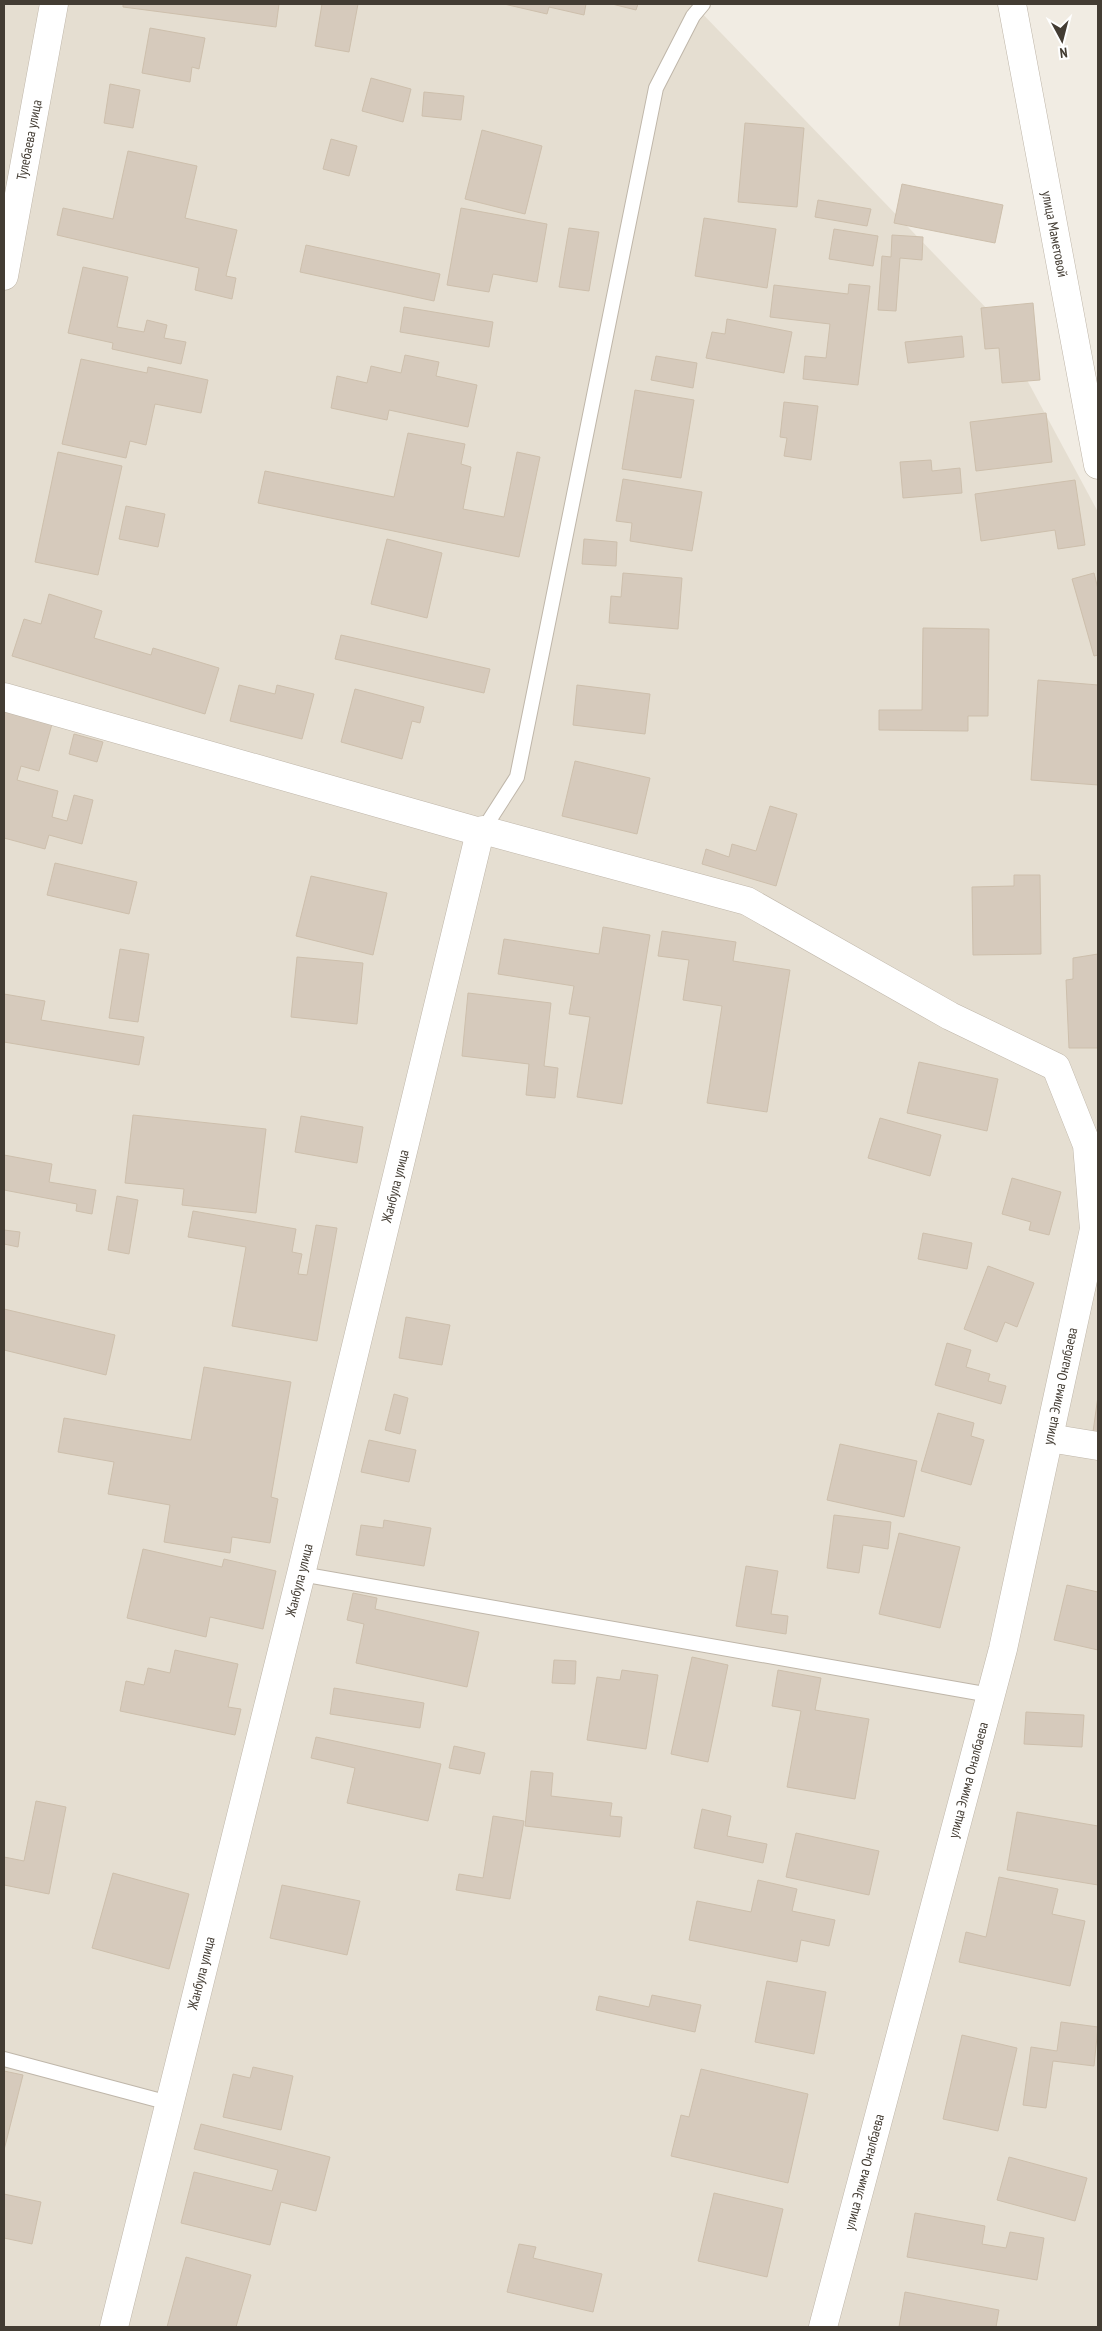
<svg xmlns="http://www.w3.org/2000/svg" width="1102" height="2331" viewBox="0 0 1102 2331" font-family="'PT Sans Narrow',sans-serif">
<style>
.residential{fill:#e5ded1}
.building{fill:#d6cabc;stroke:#cdbfac}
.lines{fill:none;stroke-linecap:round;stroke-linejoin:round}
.service-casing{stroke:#bfb6a9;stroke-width:16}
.minor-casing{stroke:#bfb6a9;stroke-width:29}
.service{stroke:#fff;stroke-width:14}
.minor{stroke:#fff;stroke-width:28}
.labels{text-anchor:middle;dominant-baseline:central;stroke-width:4;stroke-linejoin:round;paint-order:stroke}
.street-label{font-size:14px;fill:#433c33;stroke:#fff}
</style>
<rect width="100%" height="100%" fill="#f1ece3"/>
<polygon class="residential" points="4,4 693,4 991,313 1098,512 1098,2327 4,2327"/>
<g class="building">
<polygon points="123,4 279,4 276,27 123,7"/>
<polygon points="322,4 358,4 349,52 315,46"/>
<polygon points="504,4 586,4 584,15 549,7 547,14"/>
<polygon points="612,4 638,4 636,10"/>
<polygon points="150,28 205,38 199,69 192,67 190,82 142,73"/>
<polygon points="371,78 411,89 403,122 362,111"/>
<polygon points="110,84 140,90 133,128 104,123"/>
<polygon points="424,92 464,96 461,120 422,116"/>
<polygon points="745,123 804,128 797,207 738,202"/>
<polygon points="482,130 542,146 525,214 465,199"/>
<polygon points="331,139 357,146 349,176 323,169"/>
<polygon points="128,151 197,166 185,218 237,230 226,276 236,278 232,299 195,290 199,268 57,235 63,208 113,219"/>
<polygon points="902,184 1003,205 995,243 894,223"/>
<polygon points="818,200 871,209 867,226 815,217"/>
<polygon points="461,208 547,224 537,282 493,274 489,292 447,285"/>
<polygon points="704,218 776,229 767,288 695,276"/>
<polygon points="569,228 599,232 589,291 559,287"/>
<polygon points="834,229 878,236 873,266 829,259"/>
<polygon points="892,235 923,237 922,260 900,258 896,311 878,310 882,256 891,257"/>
<polygon points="306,245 440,274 434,301 300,272"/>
<polygon points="83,267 128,277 117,327 144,332 147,320 167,325 164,338 186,342 181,364 112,349 113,343 68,333"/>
<polygon points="849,284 870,286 858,385 803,379 805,356 826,358 830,324 770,317 774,285 848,294"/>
<polygon points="1033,303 1040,380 1002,383 999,348 985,349 981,308"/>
<polygon points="404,307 493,322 489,347 400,332"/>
<polygon points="727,319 792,332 784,373 706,358 712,332 725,334"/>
<polygon points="962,336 964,357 908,363 905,342"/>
<polygon points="405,355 439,362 436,376 477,385 468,427 389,410 387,420 331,408 337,376 367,383 371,366 401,373"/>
<polygon points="656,356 697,363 693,388 651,380"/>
<polygon points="81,359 147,373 148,367 208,380 201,413 155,404 146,445 130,441 126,458 62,444"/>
<polygon points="635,390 694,400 681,478 622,469"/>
<polygon points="784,402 818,406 811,460 784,456 787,438 780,437"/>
<polygon points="1046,413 1052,462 976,471 970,422"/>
<polygon points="408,433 465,444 461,464 471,467 463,509 504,517 517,452 540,457 519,557 258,503 265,471 394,497"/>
<polygon points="58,452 122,466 98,575 35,562"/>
<polygon points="931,460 932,471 960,468 962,493 903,498 900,462"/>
<polygon points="623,479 702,492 692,551 630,541 632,523 616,521"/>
<polygon points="1075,480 1085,545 1058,549 1055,530 981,541 975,494"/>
<polygon points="126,506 165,514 158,547 119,539"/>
<polygon points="387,539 442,553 427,618 371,604"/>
<polygon points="584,539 617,542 616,566 582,564"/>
<polygon points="623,573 682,578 678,629 609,623 611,596 621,597"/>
<polygon points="1094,573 1098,589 1098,655 1094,656 1072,579"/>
<polygon points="49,594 102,611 94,638 151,655 153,648 219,668 205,714 12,656 24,619 41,624"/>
<polygon points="923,628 989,629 988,716 968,716 968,731 879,730 879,710 922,710"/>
<polygon points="341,635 490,669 484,693 335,659"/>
<polygon points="1038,680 1098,685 1098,785 1031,780"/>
<polygon points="239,685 275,694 277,685 314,694 302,739 230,721"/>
<polygon points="577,685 650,694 645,734 573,725"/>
<polygon points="355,689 424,707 420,723 412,721 402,759 341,742"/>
<polygon points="4,710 52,724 39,771 21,766 17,780 58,791 52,817 67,821 74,795 93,800 82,844 49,835 45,849 4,838"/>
<polygon points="74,734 103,742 97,762 69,754"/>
<polygon points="575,761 650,778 637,834 562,816"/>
<polygon points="770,806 797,814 776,886 702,864 706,849 729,857 732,844 756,851"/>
<polygon points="55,863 137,882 129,914 47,895"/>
<polygon points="1014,875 1040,875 1041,954 973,955 972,887 1014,886"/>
<polygon points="311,876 387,893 373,955 296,936"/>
<polygon points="603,927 650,935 622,1104 577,1097 590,1017 569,1014 574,986 498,974 504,939 599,954"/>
<polygon points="662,931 736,942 733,961 790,970 767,1112 707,1103 722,1006 683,1000 689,960 658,956"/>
<polygon points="120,949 149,954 138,1022 109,1018"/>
<polygon points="1098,954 1098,1048 1069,1048 1066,980 1073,979 1073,958"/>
<polygon points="297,957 363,963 357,1024 291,1017"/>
<polygon points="468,993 551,1003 544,1066 558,1068 555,1098 526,1095 529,1064 462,1056"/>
<polygon points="4,994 45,1001 41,1020 144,1037 139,1065 4,1042"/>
<polygon points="919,1062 998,1079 987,1131 907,1113"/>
<polygon points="133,1115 266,1129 256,1213 182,1205 184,1189 125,1183"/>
<polygon points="301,1116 363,1127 357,1163 295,1152"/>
<polygon points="880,1118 941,1135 930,1176 868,1158"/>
<polygon points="4,1155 52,1164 49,1182 96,1190 92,1214 76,1211 77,1204 4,1190"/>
<polygon points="1012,1178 1061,1192 1049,1235 1029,1230 1031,1222 1002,1214"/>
<polygon points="117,1196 138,1200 129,1254 108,1250"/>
<polygon points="193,1211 296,1229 292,1252 302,1254 298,1274 307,1275 316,1225 337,1228 317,1341 232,1326 246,1247 188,1237"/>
<polygon points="4,1230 20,1232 18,1247 4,1244"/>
<polygon points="923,1233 972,1243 967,1269 918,1259"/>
<polygon points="988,1266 1034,1283 1017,1327 1005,1322 997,1342 964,1329"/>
<polygon points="4,1309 115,1335 106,1375 4,1350"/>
<polygon points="406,1317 450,1325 442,1365 399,1358"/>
<polygon points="947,1343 971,1350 966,1367 990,1374 988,1381 1006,1386 1001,1404 935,1385"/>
<polygon points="204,1367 291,1382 271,1497 278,1499 270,1543 232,1537 230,1553 164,1542 170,1505 108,1494 114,1462 58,1452 64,1418 191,1440"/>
<polygon points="394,1394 408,1398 400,1434 385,1430"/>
<polygon points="1098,1396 1098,1433 1093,1432"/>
<polygon points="938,1413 974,1423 971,1436 984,1440 971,1485 921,1471"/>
<polygon points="369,1440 416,1450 409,1482 361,1472"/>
<polygon points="840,1444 917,1461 904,1517 827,1500"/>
<polygon points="834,1515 891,1522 888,1549 863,1545 859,1573 827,1568"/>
<polygon points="384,1520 431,1528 424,1566 356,1555 361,1525 383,1528"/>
<polygon points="899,1533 960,1547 940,1628 879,1614"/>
<polygon points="143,1549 222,1567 224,1559 276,1571 263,1629 210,1617 206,1637 127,1618"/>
<polygon points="746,1566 778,1571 771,1614 788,1616 786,1634 736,1626"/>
<polygon points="1067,1585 1098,1592 1098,1650 1054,1640"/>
<polygon points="353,1593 377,1598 375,1609 479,1632 467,1687 356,1663 364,1624 347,1620"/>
<polygon points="175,1650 238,1664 228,1707 241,1709 235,1735 120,1711 126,1681 144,1685 148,1668 170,1673"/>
<polygon points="692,1657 728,1665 708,1762 671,1754"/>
<polygon points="554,1660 576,1661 575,1684 552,1683"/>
<polygon points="622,1670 658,1675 646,1749 587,1740 597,1677 620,1680"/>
<polygon points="778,1670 821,1678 815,1710 869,1719 855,1799 787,1787 801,1711 772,1706"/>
<polygon points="334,1688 424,1703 420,1728 330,1714"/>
<polygon points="1026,1712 1084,1715 1082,1747 1024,1744"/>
<polygon points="316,1737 441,1764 428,1821 347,1803 355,1768 311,1758"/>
<polygon points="454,1746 485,1753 480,1774 449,1768"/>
<polygon points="531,1771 553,1773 551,1796 612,1803 610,1816 622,1817 620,1837 525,1826"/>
<polygon points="36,1801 66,1807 49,1894 4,1885 4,1857 24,1861"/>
<polygon points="702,1809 731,1816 727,1836 767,1844 763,1863 694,1848"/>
<polygon points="1017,1812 1098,1826 1098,1885 1007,1870"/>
<polygon points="493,1816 524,1821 510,1899 456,1890 459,1874 483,1878"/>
<polygon points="796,1833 879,1851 869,1895 786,1877"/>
<polygon points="113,1873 189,1894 169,1969 92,1948"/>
<polygon points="999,1877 1058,1889 1052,1914 1085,1921 1070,1986 959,1962 966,1932 986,1937"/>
<polygon points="758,1880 797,1889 792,1911 835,1920 829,1946 801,1940 797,1962 689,1940 697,1901 751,1912"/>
<polygon points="282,1885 360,1901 347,1955 270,1938"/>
<polygon points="767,1981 826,1992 814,2054 755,2042"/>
<polygon points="652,1995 701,2005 695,2032 596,2010 599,1996 649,2007"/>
<polygon points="1061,2022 1098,2027 1094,2066 1053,2061 1046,2108 1023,2105 1031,2047 1057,2051"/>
<polygon points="962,2035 1017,2048 998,2131 943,2119"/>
<polygon points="253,2067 293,2076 281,2130 223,2117 233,2074 250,2078"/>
<polygon points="701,2069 808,2094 788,2183 671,2156 681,2115 689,2117"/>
<polygon points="4,2071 23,2075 4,2150"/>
<polygon points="201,2124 330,2157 316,2211 281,2202 270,2245 181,2223 194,2172 272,2191 278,2170 194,2149"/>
<polygon points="1009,2157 1087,2178 1075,2221 997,2200"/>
<polygon points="714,2193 783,2209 767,2277 698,2261"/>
<polygon points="4,2194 41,2202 32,2244 4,2238"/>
<polygon points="915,2213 985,2226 982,2244 1006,2248 1010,2232 1044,2238 1037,2280 907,2257"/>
<polygon points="519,2244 536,2247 533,2258 602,2274 593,2312 507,2292"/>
<polygon points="186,2257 251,2275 236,2327 167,2327"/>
<polygon points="905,2292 999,2310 996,2327 899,2327"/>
</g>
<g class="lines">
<g class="service-casing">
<g id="service">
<polyline points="483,830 517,777 656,88 693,16 703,4"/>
<polyline points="301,1574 990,1695"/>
<polyline points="4,2059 169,2103"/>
</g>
</g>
<g class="minor-casing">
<g id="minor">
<polyline points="1012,4 1098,465"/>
<polyline points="4,276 54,4"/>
<polyline points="4,697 480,832 483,830 747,901 950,1016 1056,1067 1087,1145 1094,1229 1003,1649 823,2327"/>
<polyline points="1049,1438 1098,1446"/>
<polyline points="114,2327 301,1574 480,832"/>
</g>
</g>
<use href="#service" class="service"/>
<use href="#minor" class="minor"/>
</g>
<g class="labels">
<g class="street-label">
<text transform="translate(29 140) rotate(-79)">Тулебаева улица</text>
<text transform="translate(1055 234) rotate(79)">улица Маметовой</text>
<text transform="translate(395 1186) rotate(-76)">Жанбула улица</text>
<text transform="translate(1060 1386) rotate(-78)">улица Элима Оналбаева</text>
<text transform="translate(299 1580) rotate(-76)">Жанбула улица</text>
<text transform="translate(968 1780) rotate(-75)">улица Элима Оналбаева</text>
<text transform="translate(201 1973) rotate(-76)">Жанбула улица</text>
<text transform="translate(864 2172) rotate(-75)">улица Элима Оналбаева</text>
</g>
</g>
<rect width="1102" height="2331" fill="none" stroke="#433c33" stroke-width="10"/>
<g transform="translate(1062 40) rotate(173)" stroke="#ffffff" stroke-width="4" paint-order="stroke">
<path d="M0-4L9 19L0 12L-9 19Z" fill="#433c33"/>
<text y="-8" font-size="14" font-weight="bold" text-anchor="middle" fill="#433c33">N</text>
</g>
</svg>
